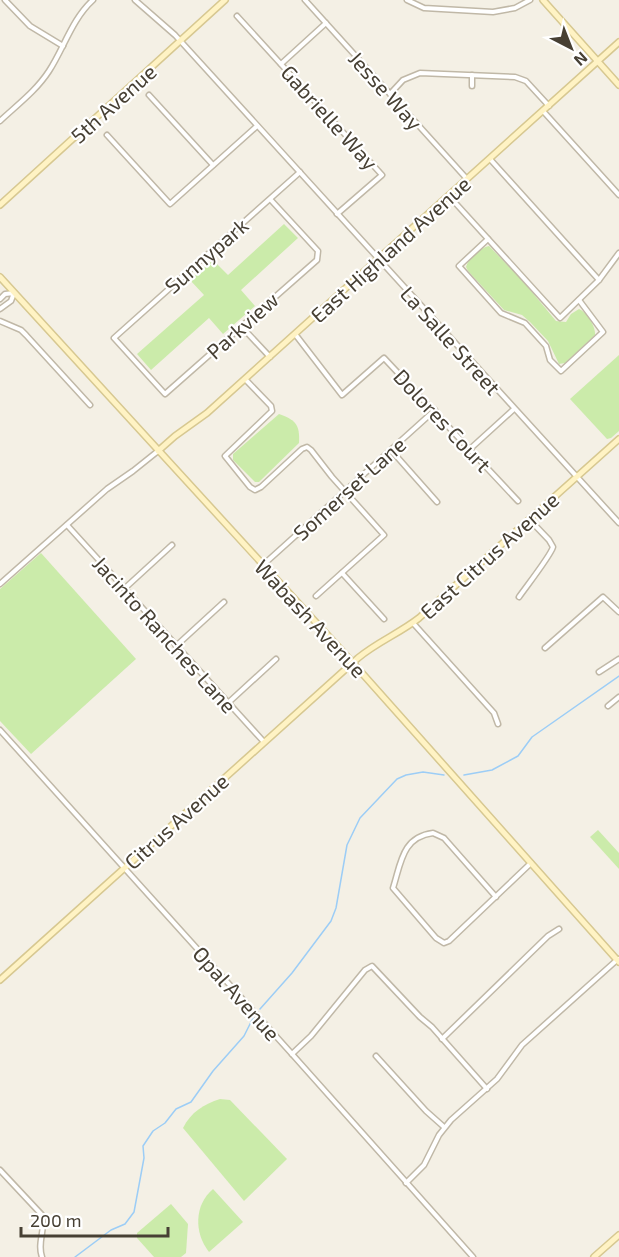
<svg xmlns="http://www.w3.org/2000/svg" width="619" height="1257" viewBox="0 0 619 1257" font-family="'Exo 2',sans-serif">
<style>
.green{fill:#cbebaa}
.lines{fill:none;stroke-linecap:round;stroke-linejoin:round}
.stream{stroke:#9ccdf6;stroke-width:1.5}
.street-casing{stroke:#c0b8a7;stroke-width:7}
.secondary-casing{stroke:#d7c891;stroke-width:8}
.street{stroke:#fff;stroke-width:4}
.secondary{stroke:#fff3c4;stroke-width:5}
.labels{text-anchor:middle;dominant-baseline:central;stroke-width:4.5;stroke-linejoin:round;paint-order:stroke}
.street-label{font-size:21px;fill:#474034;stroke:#fff}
</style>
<rect width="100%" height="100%" fill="#f4f0e5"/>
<g class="green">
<polygon points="284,224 298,238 241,290 255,306 223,334 209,318 151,370 137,354 204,295 190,280 213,260 228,275"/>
<path d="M489,246L522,280L556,321L566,322L571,314L579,309C587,312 596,327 595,335L565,363L559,364L548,341L530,322L522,315L504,310L468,271L466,267C468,259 480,248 489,246Z"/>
<polygon points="619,355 619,431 611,438 607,439 570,399"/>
<path d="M279,414C296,420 300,425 299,443L259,482H255L233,460V454Z"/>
<polygon points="41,553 136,659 31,754 0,721 0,589"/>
<polygon points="598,830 619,853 619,869 590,837"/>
<path d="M220,1099L230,1100L287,1159L244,1201L183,1128C191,1112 204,1104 220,1099Z"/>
<path d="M213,1189L243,1222L209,1252C194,1233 194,1205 213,1189Z"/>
<polygon points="171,1204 188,1224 186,1253 181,1257 154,1257 137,1238 137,1233"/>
</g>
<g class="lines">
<g class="stream">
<polyline points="464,775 492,770 518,756 532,737 619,676"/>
<polyline points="260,1009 292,973 331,921 336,908 347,845 360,818 397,779 406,775 423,772 444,775"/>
<polyline points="75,1257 111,1230 125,1224 134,1212 144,1158 143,1146 153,1131 165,1123 176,1109 191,1102 213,1071 244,1036 253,1018"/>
</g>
<g class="street-casing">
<g id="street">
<polyline points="5,0 30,26 63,46"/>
<polyline points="135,0 175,35 619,523"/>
<polyline points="305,0 467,179"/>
<polyline points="407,0 424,8 493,12 515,8 530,0"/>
<polyline points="237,16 382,175 337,214"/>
<polyline points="281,64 326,23"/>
<polyline points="472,75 472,86"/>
<polyline points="390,94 403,80 420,73 515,77 526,81 549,106"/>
<polyline points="149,95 213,165"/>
<polyline points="543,111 619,195"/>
<path d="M0,121C17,105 36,91 49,71C64,48 72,19 93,0"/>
<polyline points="107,135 170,204 257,126"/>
<polyline points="490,159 599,280"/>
<polyline points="449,196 560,318 599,280 619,253"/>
<polyline points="270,199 318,251 317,260 165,394 114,338 300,172"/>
<polyline points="488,239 459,266 501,313 525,323 546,346 550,360 561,371 603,332 579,300"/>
<polyline points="0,299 5,294 14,293 11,301 0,309"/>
<polyline points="0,321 21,330 26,335 90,405"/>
<polyline points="241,326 270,357"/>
<polyline points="295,334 342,395 384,358 518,501"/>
<polyline points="245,379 271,406 272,411 225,456 250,487 255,490 261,487 302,449 307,447 311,450 332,477 384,535 316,596"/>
<polyline points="470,449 514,409"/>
<polyline points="391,450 437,502"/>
<polyline points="67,525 264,742"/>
<polyline points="263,565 435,410"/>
<polyline points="342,573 384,619"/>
<polyline points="0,584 107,489 133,471 158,451"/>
<polyline points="124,589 172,545"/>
<path d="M519,597C526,587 551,555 553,547L549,540L529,519"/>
<polyline points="413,623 494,713 498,724"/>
<polyline points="176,646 224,602"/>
<polyline points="545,648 603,597 619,612"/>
<polyline points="599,672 619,659"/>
<polyline points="228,703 276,659"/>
<polyline points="608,706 619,697"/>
<polyline points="0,730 292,1054 473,1257"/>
<path d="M496,897L444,838L433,833C402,837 401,863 393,888L436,938L444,943L449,941L531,863"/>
<polyline points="442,1039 548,936 559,929"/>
<polyline points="292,1054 311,1036 365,970 372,966 420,1017 432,1027 487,1089"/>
<polyline points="376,1056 426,1111 444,1127"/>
<path d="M0,1170L43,1216C45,1231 37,1243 42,1257"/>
<polyline points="406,1183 424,1165 439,1135 451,1120 497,1079 522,1045 618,959"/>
</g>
</g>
<g class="secondary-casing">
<g id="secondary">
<polyline points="543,0 619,85"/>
<polyline points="0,205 225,0"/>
<polyline points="0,277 353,663 619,962"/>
<polyline points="158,451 175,436 207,413 619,42"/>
<path d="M0,980L358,658C377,642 400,633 419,618L619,439"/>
<polyline points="594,1257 619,1235"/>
</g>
</g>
<use href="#street" class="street"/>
<use href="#secondary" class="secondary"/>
</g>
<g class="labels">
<g class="street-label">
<text transform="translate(386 90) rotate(48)">Jesse Way</text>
<text transform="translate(113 103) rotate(-42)">5th Avenue</text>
<text transform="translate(330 117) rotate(48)">Gabrielle Way</text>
<text transform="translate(390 249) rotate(-42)">East Highland Avenue</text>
<text transform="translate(206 255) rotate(-41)">Sunnypark</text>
<text transform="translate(242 325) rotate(-42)">Parkview</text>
<text transform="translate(451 340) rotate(48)">La Salle Street</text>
<text transform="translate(443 420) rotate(47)">Dolores Court</text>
<text transform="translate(349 488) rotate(-42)">Somerset Lane</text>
<text transform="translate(489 555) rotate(-42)">East Citrus Avenue</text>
<text transform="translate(311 618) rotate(47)">Wabash Avenue</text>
<text transform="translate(165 634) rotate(48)">Jacinto Ranches Lane</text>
<text transform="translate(176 821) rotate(-42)">Citrus Avenue</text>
<text transform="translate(237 993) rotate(48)">Opal Avenue</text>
</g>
</g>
<g transform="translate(571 48) rotate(138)" stroke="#ffffff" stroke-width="4.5" paint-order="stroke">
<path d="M0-4.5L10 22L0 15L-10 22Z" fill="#474034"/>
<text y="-9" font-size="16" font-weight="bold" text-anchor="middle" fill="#474034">N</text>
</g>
<path d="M21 1227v9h147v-9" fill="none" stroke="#474034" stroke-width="3"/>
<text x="30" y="1227" font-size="18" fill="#474034" stroke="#ffffff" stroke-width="4.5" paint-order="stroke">200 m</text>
</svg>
